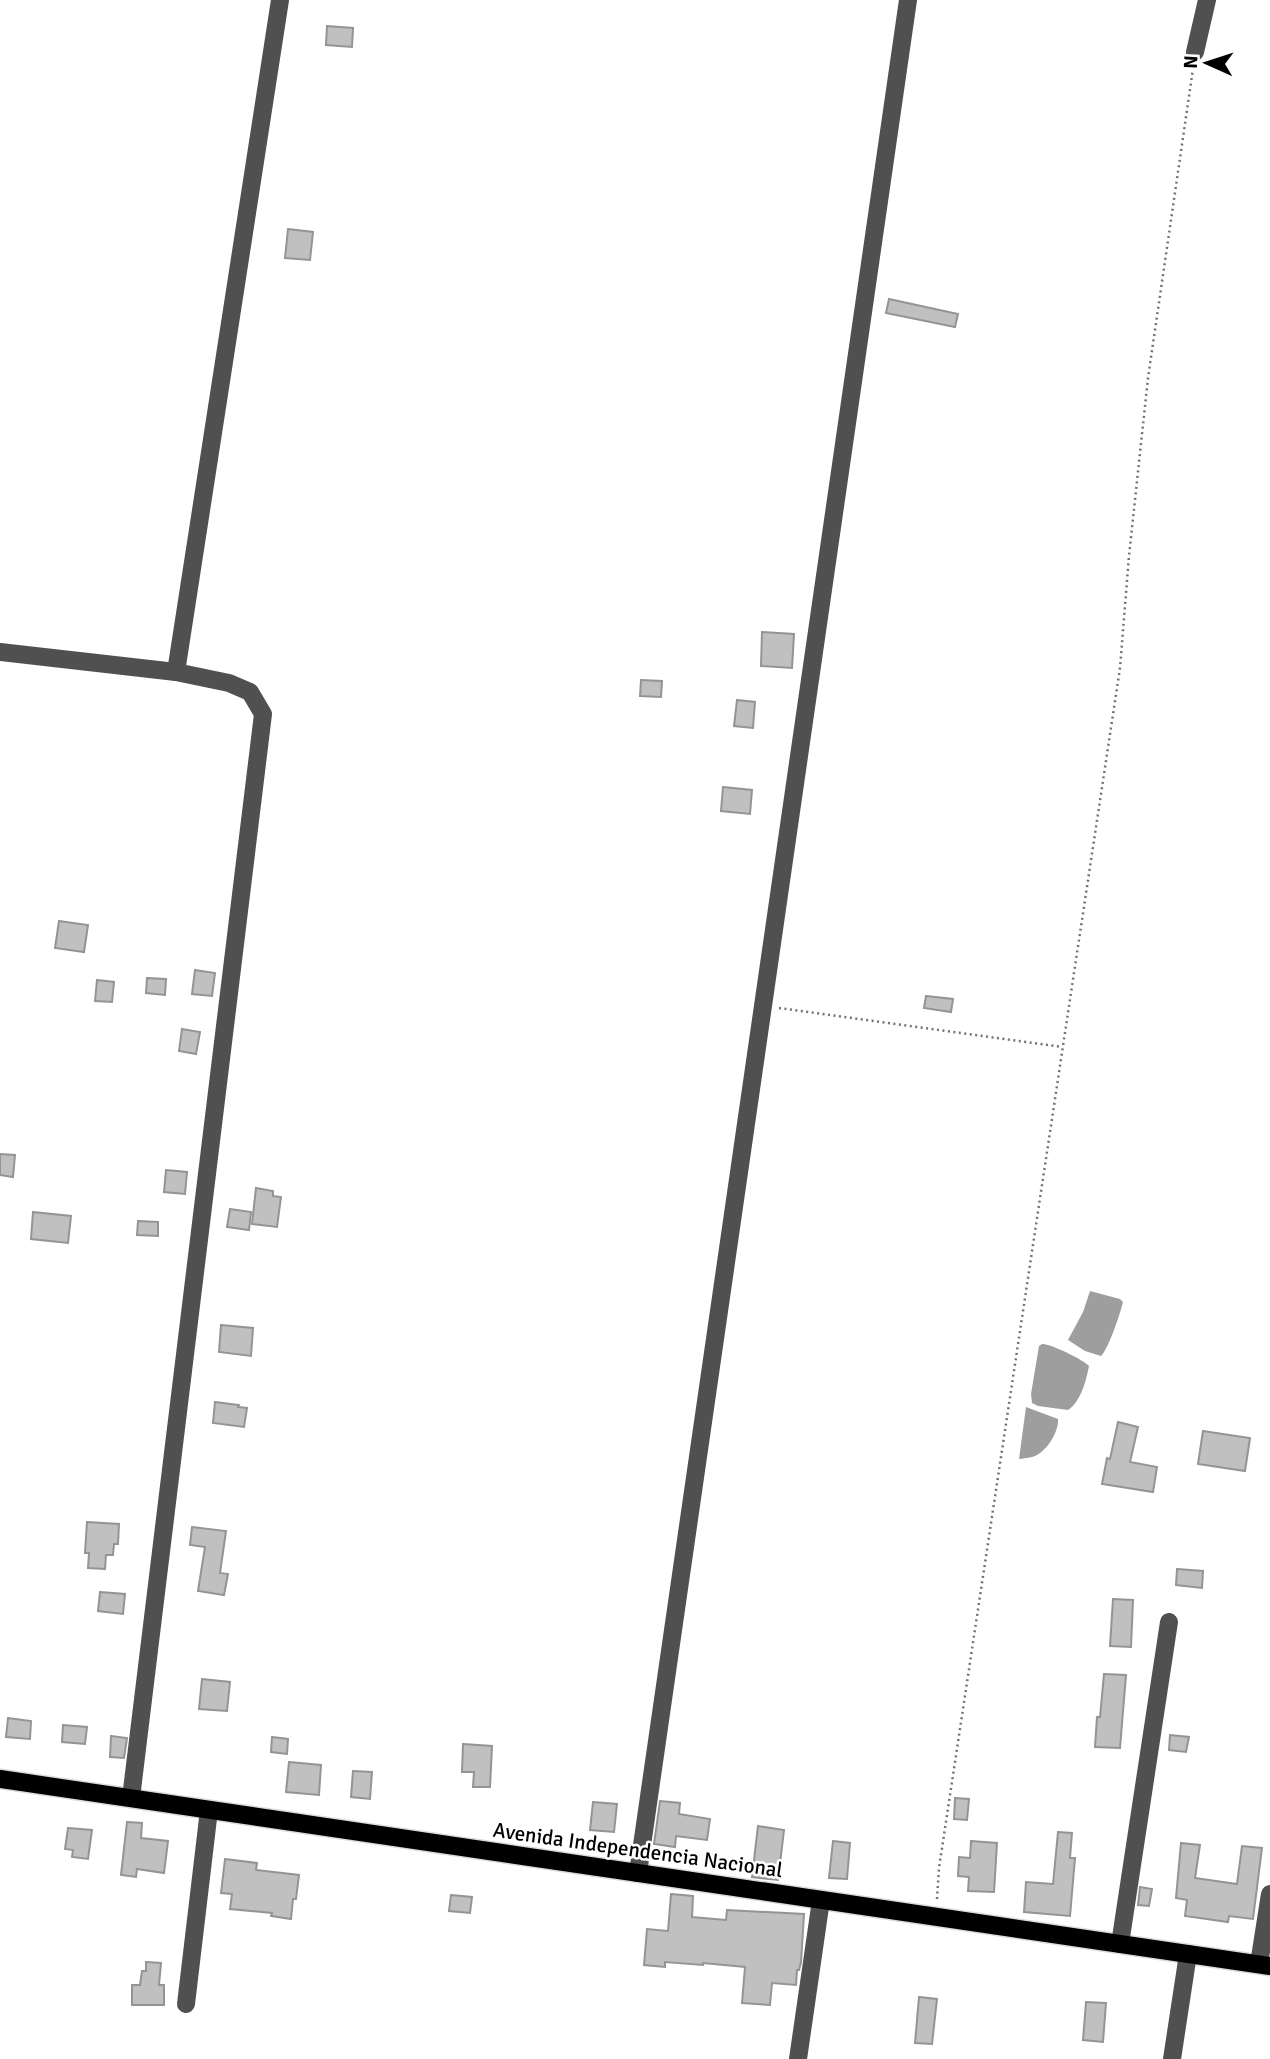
<svg xmlns="http://www.w3.org/2000/svg" width="1270" height="2059" viewBox="0 0 1270 2059" font-family="Signika,sans-serif">
<style>
.water{fill:#9e9e9e}
.building{fill:#c0c0c0;stroke:#949494;stroke-width:2}
.lines{fill:none;stroke-linecap:round;stroke-linejoin:round}
.major-casing{stroke:#dbdbdb;stroke-width:21}
.path{stroke:#727272;stroke-width:2.5;stroke-dasharray:2 3.5;stroke-linecap:butt}
.minor{stroke:#505050;stroke-width:18}
.major{stroke:#000;stroke-width:18}
.labels{text-anchor:middle;dominant-baseline:central;stroke-width:5;stroke-linejoin:round;paint-order:stroke}
.street-label{font-size:21px;fill:#000;stroke:#fff}
</style>
<rect width="100%" height="100%" fill="#fff"/>
<g class="water">
<path d="M1090,1291L1120,1299L1123,1302C1120,1314 1109,1348 1101,1356L1085,1351L1068,1340L1083,1312Z"/>
<path d="M1042,1344C1049,1343 1084,1360 1089,1366C1086,1381 1081,1401 1068,1410L1038,1406L1032,1403L1031,1394L1039,1346Z"/>
<path d="M1026,1407L1058,1419C1059,1431 1048,1449 1037,1455C1032,1458 1025,1458 1019,1459Z"/>
</g>
<g class="building">
<polygon points="327,26 353,28 352,47 326,45"/>
<polygon points="288,229 313,232 310,260 285,258"/>
<polygon points="889,299 958,314 955,327 886,313"/>
<polygon points="762,632 794,634 792,668 761,666"/>
<polygon points="641,680 662,681 661,697 640,696"/>
<polygon points="737,700 755,702 753,728 734,726"/>
<polygon points="723,787 752,790 750,814 721,811"/>
<polygon points="59,921 88,925 84,952 55,948"/>
<polygon points="195,970 215,973 212,996 192,994"/>
<polygon points="147,978 166,979 165,995 146,993"/>
<polygon points="97,980 114,982 112,1002 95,1001"/>
<polygon points="926,996 953,999 951,1012 924,1008"/>
<polygon points="182,1029 200,1032 196,1054 179,1051"/>
<polygon points="0,1154 15,1155 13,1177 0,1175"/>
<polygon points="166,1170 187,1172 185,1194 164,1192"/>
<polygon points="256,1188 273,1191 273,1196 281,1197 277,1227 252,1224"/>
<polygon points="230,1209 251,1212 249,1230 227,1227"/>
<polygon points="33,1212 71,1216 68,1243 31,1239"/>
<polygon points="138,1221 158,1222 158,1236 137,1235"/>
<polygon points="221,1325 253,1328 251,1356 219,1352"/>
<polygon points="215,1402 239,1405 238,1407 247,1408 244,1427 213,1423"/>
<polygon points="1118,1422 1138,1427 1130,1462 1157,1467 1153,1492 1102,1484 1107,1458 1110,1459"/>
<polygon points="1203,1431 1250,1438 1245,1471 1198,1464"/>
<polygon points="87,1522 119,1524 118,1544 114,1544 113,1555 106,1555 105,1569 88,1568 89,1553 85,1553"/>
<polygon points="192,1527 226,1531 220,1573 228,1574 224,1595 198,1591 205,1547 190,1545"/>
<polygon points="1177,1569 1203,1571 1202,1588 1176,1585"/>
<polygon points="100,1592 125,1594 123,1614 98,1611"/>
<polygon points="1113,1599 1133,1600 1131,1647 1110,1646"/>
<polygon points="1104,1674 1126,1675 1120,1748 1095,1747 1097,1717 1100,1717"/>
<polygon points="202,1679 230,1682 227,1711 199,1709"/>
<polygon points="8,1718 31,1721 30,1739 6,1737"/>
<polygon points="63,1725 87,1727 85,1744 62,1742"/>
<polygon points="1170,1735 1189,1737 1186,1752 1169,1750"/>
<polygon points="111,1736 127,1738 124,1758 110,1757"/>
<polygon points="272,1737 288,1739 287,1754 271,1752"/>
<polygon points="463,1744 492,1746 490,1787 473,1787 474,1772 462,1772"/>
<polygon points="289,1762 321,1765 319,1795 286,1792"/>
<polygon points="353,1771 372,1772 370,1799 351,1797"/>
<polygon points="955,1798 969,1799 967,1820 954,1819"/>
<polygon points="660,1801 680,1803 679,1814 710,1819 707,1840 676,1836 675,1847 654,1844"/>
<polygon points="593,1802 617,1804 614,1832 590,1830"/>
<polygon points="127,1822 142,1823 141,1838 168,1841 164,1873 137,1869 136,1877 121,1875"/>
<polygon points="758,1826 784,1830 778,1880 752,1877"/>
<polygon points="68,1828 92,1830 88,1859 72,1857 73,1850 65,1849"/>
<polygon points="1058,1832 1072,1833 1070,1858 1075,1858 1070,1916 1024,1912 1026,1882 1053,1884"/>
<polygon points="833,1841 850,1843 847,1879 829,1878"/>
<polygon points="971,1841 997,1843 994,1892 968,1891 969,1877 958,1876 959,1857 970,1858"/>
<polygon points="1181,1843 1200,1845 1195,1878 1237,1884 1242,1846 1262,1848 1253,1919 1229,1916 1228,1922 1185,1916 1187,1900 1176,1898"/>
<polygon points="225,1859 257,1863 256,1870 299,1875 296,1899 293,1899 291,1919 271,1916 272,1913 230,1909 232,1894 221,1893"/>
<polygon points="1140,1887 1152,1889 1149,1906 1138,1905"/>
<polygon points="671,1894 693,1896 692,1917 726,1920 727,1910 804,1914 801,1962 799,1970 797,1970 796,1985 772,1983 770,2005 742,2003 745,1967 703,1963 703,1965 665,1962 665,1967 644,1965 647,1929 668,1931"/>
<polygon points="451,1895 472,1897 470,1913 449,1911"/>
<polygon points="146,1962 161,1963 159,1985 164,1985 164,2005 132,2005 132,1985 140,1985 142,1971 146,1971"/>
<polygon points="919,1997 937,1999 932,2044 915,2043"/>
<polygon points="1086,2002 1106,2003 1103,2042 1083,2040"/>
</g>
<g class="lines">
<g class="major-casing">
<polyline id="major" points="0,1779 1270,1966"/>
</g>
<g class="path">
<polyline points="779,1008 1062,1047"/>
<polyline points="937,1899 939,1868 1120,668 1129,556 1148,378 1193,69"/>
</g>
<g class="minor">
<polyline points="1195,52 1207,0"/>
<polyline points="0,652 176,672 229,683 250,692 263,714 131,1798"/>
<polyline points="176,672 280,0"/>
<polyline points="638,1873 908,0"/>
<polyline points="1120,1944 1169,1622"/>
<polyline points="1259,1964 1270,1894"/>
<polyline points="186,2004 209,1810"/>
<polyline points="798,2059 821,1900"/>
<polyline points="1172,2059 1188,1954"/>
</g>
<use href="#major" class="major"/>
</g>
<g class="labels">
<g class="street-label">
<text transform="translate(638 1850) rotate(8)">Avenida Independencia Nacional</text>
</g>
</g>
<g transform="translate(1207 63) rotate(273)" stroke="#ffffff" stroke-width="5" paint-order="stroke">
<path d="M0-5L12 26L0 18L-12 26Z" fill="#000000"/>
<text y="-10" font-size="19" font-weight="bold" text-anchor="middle" fill="#000000">N</text>
</g>
</svg>
